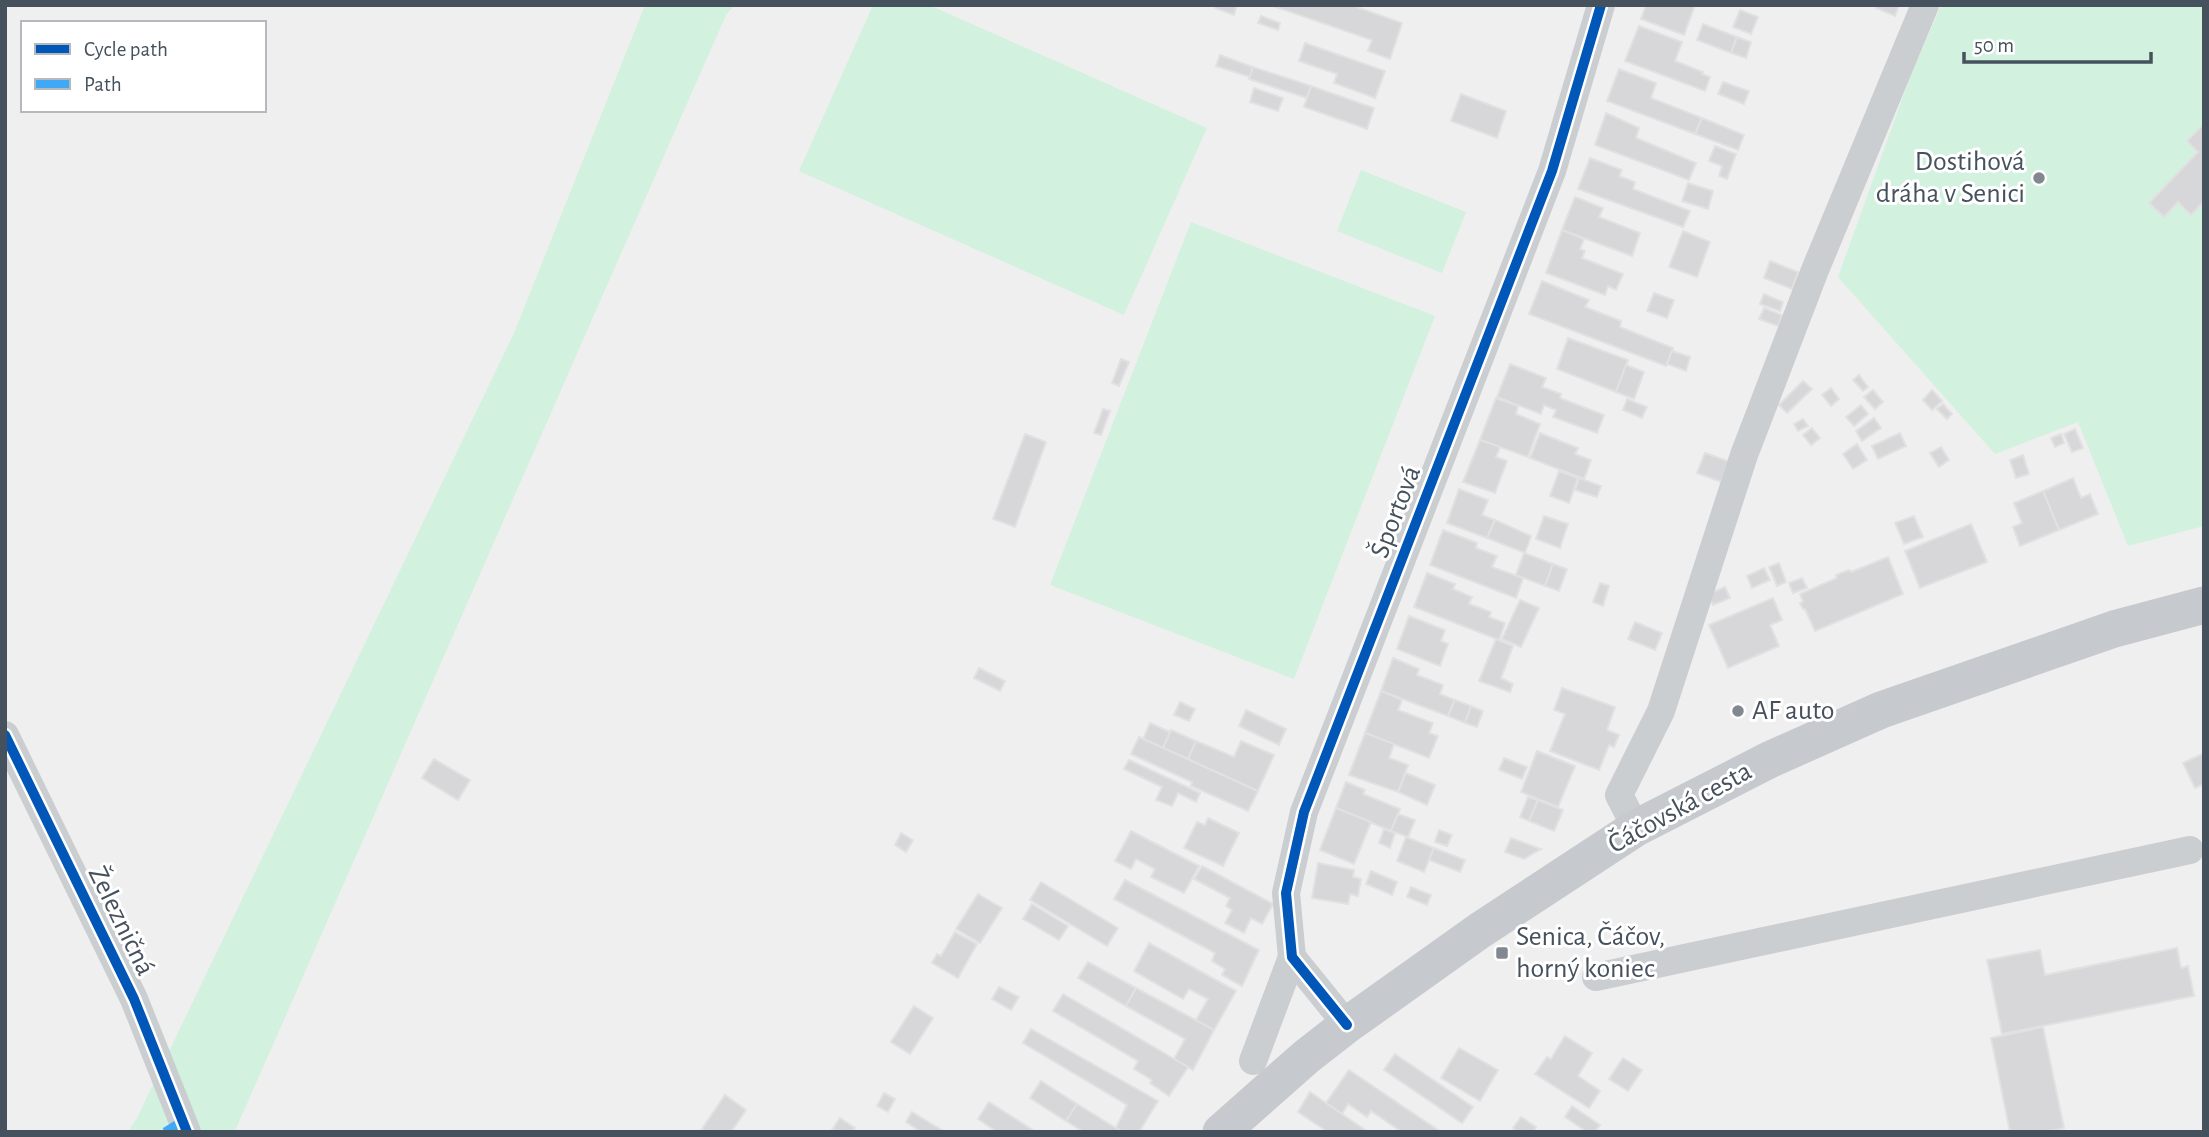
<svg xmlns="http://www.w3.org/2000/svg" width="2209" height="1137" viewBox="0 0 2209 1137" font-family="'Alegreya Sans',sans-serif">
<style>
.green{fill:#d2f1df}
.building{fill:#d7d7d9;stroke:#e1e1e2;stroke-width:2}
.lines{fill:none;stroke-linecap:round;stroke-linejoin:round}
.minor{stroke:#cbced1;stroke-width:28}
.major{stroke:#c6cacf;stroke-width:37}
.quiet{stroke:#3fa9f5;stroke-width:9;stroke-dasharray:18 9;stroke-linecap:butt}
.cycleway-casing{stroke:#fff;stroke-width:15}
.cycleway{stroke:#0057b8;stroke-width:10}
.poi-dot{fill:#818890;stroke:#fff;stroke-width:2.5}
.labels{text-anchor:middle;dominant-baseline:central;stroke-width:6;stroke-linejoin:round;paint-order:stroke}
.poi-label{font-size:28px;fill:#45515d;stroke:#fff;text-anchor:start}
.street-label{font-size:28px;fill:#45515d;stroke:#fff}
</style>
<rect width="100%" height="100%" fill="#f0efef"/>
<g class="green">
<polygon points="645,5 735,5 726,15 235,1131 128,1132 137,1118 514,333"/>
<polygon points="873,5 929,5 1207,128 1124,315 799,171"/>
<polygon points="1941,5 2204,5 2204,526 2128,546 2078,422 1995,454 1838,277 1909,80"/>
<polygon points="1361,170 1466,212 1442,273 1337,231"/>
<polygon points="1191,222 1435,316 1294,679 1050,585"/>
</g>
<g class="building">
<polygon points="1216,5 1237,5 1234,15 1215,8"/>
<polygon points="1270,5 1351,5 1402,23 1390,59 1368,51 1372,40"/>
<polygon points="1646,5 1695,5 1684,35 1641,19"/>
<polygon points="1877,5 1899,5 1895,16 1876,8"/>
<polygon points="1740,10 1758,17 1751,34 1733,27"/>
<polygon points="1261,16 1280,23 1278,30 1258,23"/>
<polygon points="1703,24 1737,37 1731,53 1697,40"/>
<polygon points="1639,26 1682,42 1675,61 1703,72 1702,74 1710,77 1705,91 1625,61"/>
<polygon points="1737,37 1751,42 1746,58 1731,53"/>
<polygon points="1305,43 1385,71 1375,98 1334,83 1337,74 1299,61"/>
<polygon points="1220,55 1253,67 1250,77 1216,66"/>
<polygon points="1253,67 1311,86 1307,98 1249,79"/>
<polygon points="1619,69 1656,83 1651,98 1702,118 1695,134 1607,101"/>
<polygon points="1723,82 1749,91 1744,104 1718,94"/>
<polygon points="1311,86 1374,108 1367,129 1304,107"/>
<polygon points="1254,88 1283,98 1278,111 1250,102"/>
<polygon points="1461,94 1506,111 1497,138 1451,121"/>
<polygon points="1606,113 1639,128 1636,138 1696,163 1689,180 1595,145"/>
<polygon points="1702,118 1744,135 1738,150 1695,134"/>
<polygon points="2204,124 2204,201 2191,215 2178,202 2164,217 2149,203 2198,152 2187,141"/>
<polygon points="1715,146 1736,154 1727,179 1719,176 1722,166 1709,161"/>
<polygon points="1590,158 1622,170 1619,176 1635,182 1633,189 1690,211 1683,227 1578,189"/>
<polygon points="1688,183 1713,191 1708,209 1682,201"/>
<polygon points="1575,197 1603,208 1599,217 1640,233 1632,256 1562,230"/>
<polygon points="1562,230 1584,239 1580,249 1585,251 1582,258 1623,274 1616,290 1608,286 1605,295 1546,273"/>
<polygon points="1683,231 1710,242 1697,277 1669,267"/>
<polygon points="1770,261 1798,272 1792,289 1764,278"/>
<polygon points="1542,281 1589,300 1585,307 1621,321 1620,327 1673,348 1666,366 1529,314"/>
<polygon points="1654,293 1674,300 1667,318 1647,311"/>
<polygon points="1764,294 1783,302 1780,311 1760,304"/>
<polygon points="1764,308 1782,315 1778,326 1759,319"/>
<polygon points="1568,338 1628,360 1616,392 1557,369"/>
<polygon points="1672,351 1690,357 1686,371 1667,364"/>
<polygon points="1121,359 1129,362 1119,386 1112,383"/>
<polygon points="1510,364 1546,378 1542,387 1561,394 1560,398 1604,415 1597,433 1553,417 1556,410 1544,405 1541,414 1497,397"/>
<polygon points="1626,365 1644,372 1634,399 1616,392"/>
<polygon points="1859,375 1868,387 1863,391 1853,380"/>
<polygon points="1803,381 1812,389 1787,413 1779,405"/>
<polygon points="1831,388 1839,399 1831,406 1822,395"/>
<polygon points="1873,390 1883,402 1875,409 1864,397"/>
<polygon points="1932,390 1942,401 1932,410 1923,400"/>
<polygon points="1496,398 1518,406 1516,414 1540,424 1528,457 1480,440"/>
<polygon points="1627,399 1647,407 1642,418 1623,410"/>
<polygon points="1943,404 1952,414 1947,419 1937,409"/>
<polygon points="1861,405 1868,414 1854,426 1846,417"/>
<polygon points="1103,409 1110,411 1101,435 1094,433"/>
<polygon points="1874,418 1881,428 1862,441 1856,431"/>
<polygon points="1803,419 1808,426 1798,431 1794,424"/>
<polygon points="1812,428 1820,438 1811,445 1803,435"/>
<polygon points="2075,429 2083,448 2072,452 2064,434"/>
<polygon points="1540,433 1578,448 1575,454 1591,460 1584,479 1530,458"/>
<polygon points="1900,433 1906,446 1878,459 1872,446"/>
<polygon points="1025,434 1046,442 1015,527 993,519"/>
<polygon points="2061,434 2064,443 2055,447 2051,438"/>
<polygon points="1480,440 1500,447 1496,457 1507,461 1495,493 1463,482"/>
<polygon points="1857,444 1867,460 1853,469 1843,454"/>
<polygon points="1941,447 1949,460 1939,467 1930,453"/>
<polygon points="1705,453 1728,461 1721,482 1697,473"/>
<polygon points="2023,455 2029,474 2016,478 2010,460"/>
<polygon points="1559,471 1578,478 1569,503 1550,496"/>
<polygon points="1579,478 1601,486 1597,497 1575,490"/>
<polygon points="2073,478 2081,498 2090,494 2098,514 2059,530 2043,491"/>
<polygon points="1459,489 1488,500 1482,515 1495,520 1487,538 1447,523"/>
<polygon points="2043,491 2059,530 2020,546 2013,527 2022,523 2014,503"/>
<polygon points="1544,516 1568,524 1560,548 1536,539"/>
<polygon points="1914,516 1923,537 1904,544 1895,523"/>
<polygon points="1495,520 1531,536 1525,553 1487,538"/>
<polygon points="1971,524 1987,562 1920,588 1905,551"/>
<polygon points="1443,530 1477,543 1476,548 1497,556 1492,567 1523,578 1516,598 1430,565"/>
<polygon points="1524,553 1553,564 1545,586 1516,575"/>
<polygon points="1888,557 1903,594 1815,631 1805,609 1803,609 1800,603 1803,602 1800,594 1837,578 1836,575 1849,570 1851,572"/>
<polygon points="1779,563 1786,582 1777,586 1769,567"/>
<polygon points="1553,564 1567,569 1559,591 1545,586"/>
<polygon points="1764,568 1770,580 1752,588 1747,576"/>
<polygon points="1427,573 1455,584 1453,589 1472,597 1469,604 1491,612 1489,617 1505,623 1499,640 1414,607"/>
<polygon points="1802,578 1807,588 1793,593 1789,583"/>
<polygon points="1600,583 1609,586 1603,606 1593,602"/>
<polygon points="1725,587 1730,598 1713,605 1708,594"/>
<polygon points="1773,598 1782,620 1770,625 1779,646 1728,668 1709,625"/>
<polygon points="1520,600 1539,608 1521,647 1502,639"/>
<polygon points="1409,616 1445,630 1441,641 1448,644 1440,666 1397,649"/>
<polygon points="1635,622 1662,633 1655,650 1628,639"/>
<polygon points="1496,639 1513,646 1501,678 1513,684 1510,692 1479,681"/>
<polygon points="1393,658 1419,669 1417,675 1443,685 1440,694 1455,700 1448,716 1381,691"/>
<polygon points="979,668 1005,681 1000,691 974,678"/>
<polygon points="1562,688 1615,707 1607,730 1619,735 1614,747 1609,745 1599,770 1550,751 1565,714 1554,710"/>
<polygon points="1381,691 1402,700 1398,710 1433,723 1429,733 1438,736 1429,758 1365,733"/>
<polygon points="1455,700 1471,706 1465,723 1448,716"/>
<polygon points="1180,702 1195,709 1189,721 1174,715"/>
<polygon points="1471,706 1483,711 1477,727 1465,723"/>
<polygon points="1246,710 1286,729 1279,745 1239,726"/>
<polygon points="1150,723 1170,732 1163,748 1143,739"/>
<polygon points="1171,730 1196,741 1188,759 1163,748"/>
<polygon points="1365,733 1394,744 1389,758 1408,765 1398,792 1349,775"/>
<polygon points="1139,737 1258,791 1248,811 1191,786 1192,782 1131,754"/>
<polygon points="1196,741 1234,757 1241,741 1274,755 1258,791 1188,759"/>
<polygon points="1537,751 1575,766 1558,807 1521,792"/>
<polygon points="2204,753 2204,784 2195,788 2183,763"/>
<polygon points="1504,758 1527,767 1522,779 1499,770"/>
<polygon points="434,759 470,780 458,800 422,778"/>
<polygon points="1129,760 1200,793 1196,802 1178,793 1172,806 1156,800 1162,787 1124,769"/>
<polygon points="1406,773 1435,785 1427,805 1398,792"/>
<polygon points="1346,782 1365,790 1363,794 1400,809 1391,831 1336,808"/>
<polygon points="1528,797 1538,800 1529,821 1520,817"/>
<polygon points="1538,800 1563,810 1554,831 1529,821"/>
<polygon points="1336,808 1371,822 1354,864 1320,850"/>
<polygon points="1398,814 1415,820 1408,837 1391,831"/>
<polygon points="1208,818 1239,833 1223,866 1184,848 1197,822 1205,825"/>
<polygon points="1384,829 1395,833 1390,848 1379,843"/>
<polygon points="1439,830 1452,835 1447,846 1435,842"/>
<polygon points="1131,831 1199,866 1184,893 1151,877 1155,869 1136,859 1131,869 1115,861"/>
<polygon points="901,833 913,840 906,852 895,845"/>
<polygon points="1406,837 1434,848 1424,872 1397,861"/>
<polygon points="1511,838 1541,849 1524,859 1505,852"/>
<polygon points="1434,848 1465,860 1460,872 1429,860"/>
<polygon points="1318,863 1354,870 1353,877 1361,879 1358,896 1350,894 1348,904 1312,898"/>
<polygon points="1202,866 1273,904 1262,924 1251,918 1244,933 1225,923 1232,910 1226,906 1230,898 1194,879"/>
<polygon points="1371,871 1397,882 1392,895 1366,884"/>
<polygon points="1125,880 1259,950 1242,986 1222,975 1225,969 1212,961 1215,953 1114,899"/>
<polygon points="1041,882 1118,928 1107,946 1030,900"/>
<polygon points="1411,887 1431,895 1427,905 1407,897"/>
<polygon points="978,894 1002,908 980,943 956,929"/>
<polygon points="1032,904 1068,926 1059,940 1023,919"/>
<polygon points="955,932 977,944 958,978 932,963 937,954 941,956"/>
<polygon points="1149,943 1236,991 1214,1030 1196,1020 1208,999 1189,989 1183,999 1134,971"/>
<polygon points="2177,948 2181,968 2188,966 2194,996 2002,1034 1987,960 2040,950 2045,975"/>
<polygon points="1088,962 1136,988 1126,1006 1078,978"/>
<polygon points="999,987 1019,997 1011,1010 992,999"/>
<polygon points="1136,988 1214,1030 1193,1070 1174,1059 1185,1039 1126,1006"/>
<polygon points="1063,994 1188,1067 1169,1096 1150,1083 1152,1080 1134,1069 1138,1061 1053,1011"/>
<polygon points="914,1006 933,1018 910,1054 891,1042"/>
<polygon points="2043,1027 2064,1128 2046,1132 2010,1132 1991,1038"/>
<polygon points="1031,1029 1158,1101 1139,1132 1123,1132 1116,1128 1127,1105 1023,1043"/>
<polygon points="1565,1036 1592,1053 1578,1076 1600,1091 1589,1108 1535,1074 1547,1057 1551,1059"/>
<polygon points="1459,1048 1498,1070 1480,1101 1441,1078"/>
<polygon points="1395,1054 1473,1107 1462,1123 1384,1070"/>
<polygon points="1623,1058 1642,1070 1628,1091 1609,1079"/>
<polygon points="1349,1070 1441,1132 1402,1132 1371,1111 1367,1117 1348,1104 1342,1114 1326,1103"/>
<polygon points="1041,1081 1077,1104 1066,1121 1030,1098"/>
<polygon points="1310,1092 1342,1114 1368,1132 1328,1132 1298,1112"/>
<polygon points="884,1093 895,1099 888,1112 877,1106"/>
<polygon points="725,1095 746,1110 731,1132 706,1132 702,1129"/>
<polygon points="989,1102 1036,1132 997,1132 978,1119"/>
<polygon points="1077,1104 1116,1128 1123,1132 1084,1132 1066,1121"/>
<polygon points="1572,1106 1600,1125 1595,1132 1587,1132 1565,1117"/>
<polygon points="912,1112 945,1132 921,1132 906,1122"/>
<polygon points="1521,1117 1536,1127 1533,1132 1517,1132 1513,1128"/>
<polygon points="840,1118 855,1128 852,1132 832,1130"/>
</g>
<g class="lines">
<g class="minor">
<polyline points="5,735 134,999 187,1132"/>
<polyline points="1636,828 1619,795 1661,711 1744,455 1815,270 1925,5"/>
<polyline points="1596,977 2190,850"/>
<polyline points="1347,1025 1292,957 1286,893 1304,812 1552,171 1601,5"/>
<polyline points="1253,1061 1292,957"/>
</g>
<polyline class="major" points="1221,1132 1306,1057 1347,1025 1479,931 1636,828 1769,760 1881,710 2114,629 2204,605"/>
<polyline class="quiet" points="165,1132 183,1121"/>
<g class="cycleway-casing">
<g id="cycleway">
<polyline points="5,735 134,999 187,1132"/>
<polyline points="1347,1025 1292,957 1286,893 1304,812 1552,171 1601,5"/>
</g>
</g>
<use href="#cycleway" class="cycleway"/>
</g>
<g class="poi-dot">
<circle cx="2039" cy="178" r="7"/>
<circle cx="1738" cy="711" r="7"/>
<rect x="1495" y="946" width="14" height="14" rx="3.5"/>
</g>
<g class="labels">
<g class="poi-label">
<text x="2025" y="162" text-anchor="end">Dostihová<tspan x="2025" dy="32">dráha v Senici</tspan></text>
<text x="1752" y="711">AF auto</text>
<text x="1516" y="937">Senica, Čáčov,<tspan x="1516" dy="32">horný koniec</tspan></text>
</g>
<g class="street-label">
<text transform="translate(1396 512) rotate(-69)">Športová</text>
<text transform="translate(1680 808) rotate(-29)">Čáčovská cesta</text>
<text transform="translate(121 921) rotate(64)">Železničná</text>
</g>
</g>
<rect width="2209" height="1137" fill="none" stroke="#45515d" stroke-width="14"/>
<rect x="21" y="21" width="245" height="91" fill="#ffffff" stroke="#b5b9be" stroke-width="2"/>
<rect x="35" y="44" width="35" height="10" fill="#0057b8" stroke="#b5b9be" stroke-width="2"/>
<text x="84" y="56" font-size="21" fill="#45515d">Cycle path</text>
<rect x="35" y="79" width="35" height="10" fill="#3fa9f5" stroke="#b5b9be" stroke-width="2"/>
<text x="84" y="91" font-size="21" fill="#45515d">Path</text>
<path d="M1964 52v10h187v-10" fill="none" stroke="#45515d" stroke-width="3.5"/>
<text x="1974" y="52" font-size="21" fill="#45515d" stroke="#ffffff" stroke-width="5" paint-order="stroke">50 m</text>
</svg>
